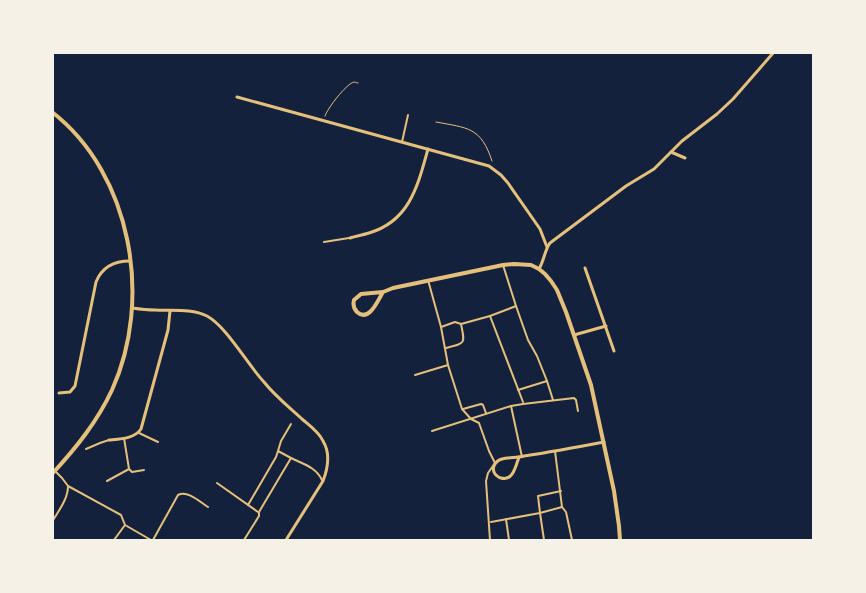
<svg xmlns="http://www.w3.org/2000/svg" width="866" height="593" viewBox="0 0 866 593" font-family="'Libre Baskerville',serif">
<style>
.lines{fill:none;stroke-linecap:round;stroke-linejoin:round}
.path{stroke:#e5c07b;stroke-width:1}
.service{stroke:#e5c07b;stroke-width:2}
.minor{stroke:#e5c07b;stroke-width:3}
.tertiary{stroke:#e5c07b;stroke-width:4}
</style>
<rect width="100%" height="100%" fill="#14213d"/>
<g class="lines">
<g class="path">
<path d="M325,116C327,109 346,84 354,82C355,82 356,83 358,83"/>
<path d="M436,122C468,128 481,127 492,161"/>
</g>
<g class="service">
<polyline points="402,142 408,115"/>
<polyline points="324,242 349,238"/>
<polyline points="503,265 516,306 528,340 537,356 547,381 553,400"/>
<polyline points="428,280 441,327 448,365 462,409 471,419 479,423 489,451 495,463 488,473 486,481 490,540"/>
<polyline points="490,316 523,402"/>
<polyline points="441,327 455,322 461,324 490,316 516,306"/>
<path d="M446,348C466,343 465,344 461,324"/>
<polyline points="415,375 448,365"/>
<polyline points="518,390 547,381"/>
<polyline points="511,406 522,457"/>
<polyline points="463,409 481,404 483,405 486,413"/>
<polyline points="432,431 511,406 523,404 574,398 576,400 578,411"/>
<polyline points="139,433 158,442"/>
<polyline points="86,449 100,443 109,440"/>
<polyline points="278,451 281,441 291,424"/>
<polyline points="555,451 562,507"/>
<polyline points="129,469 132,472 144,470"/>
<polyline points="56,472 62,478 68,486 121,515 125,525 151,540"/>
<polyline points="107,481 129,469 124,438"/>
<polyline points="217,483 258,512"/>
<polyline points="248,505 276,457 278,451 291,458"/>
<polyline points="506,519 509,540"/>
<path d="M52,522C59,510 68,499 68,486"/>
<polyline points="491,522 540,513 538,496 561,491"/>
<polyline points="114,540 125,525"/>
<path d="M153,540L178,495C188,490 200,502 208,507"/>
<path d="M244,540L259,516V512L291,458C303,464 316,467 322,480"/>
<polyline points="544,540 540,513 562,507 566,512 572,540"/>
</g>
<g class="minor">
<polyline points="237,97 489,166 501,175 508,183 540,229 547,247"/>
<polyline points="671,152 685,158"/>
<path d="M350,238C356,236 363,235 369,233C410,221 418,185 428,149"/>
<polyline points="585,268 614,351"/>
<path d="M539,269C544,261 545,249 550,243L626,186L654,169L682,141L717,114L733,99L774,52"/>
<path d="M132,308C139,309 147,310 155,310C171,311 192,308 207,316C227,327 247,364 264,382C275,396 289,407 302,419C310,426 319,432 323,441C331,454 328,468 323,481L286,540"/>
<polyline points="574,335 606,326"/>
<path d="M59,393L70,392L75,386L96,282C102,267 115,261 130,261"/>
<path d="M109,440C120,439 134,439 141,429L168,330L170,311"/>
<path d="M519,457C516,465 513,482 501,478C499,478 497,476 495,474C491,468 495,461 502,459C509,457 517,458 524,456C551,452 578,447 604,442"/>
</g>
<g class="tertiary">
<path d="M52,112C132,174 153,300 112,390C97,422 76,448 52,474"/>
<path d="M383,292C378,300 369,323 357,312C353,308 353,304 354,300L361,294L383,292L393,288L503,265L514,264L531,265L539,269L545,274L551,281L557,290L566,312L591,385L614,491L619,526L620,540"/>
</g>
</g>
<rect width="866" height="593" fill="none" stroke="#f6f1e7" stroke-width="108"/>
</svg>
